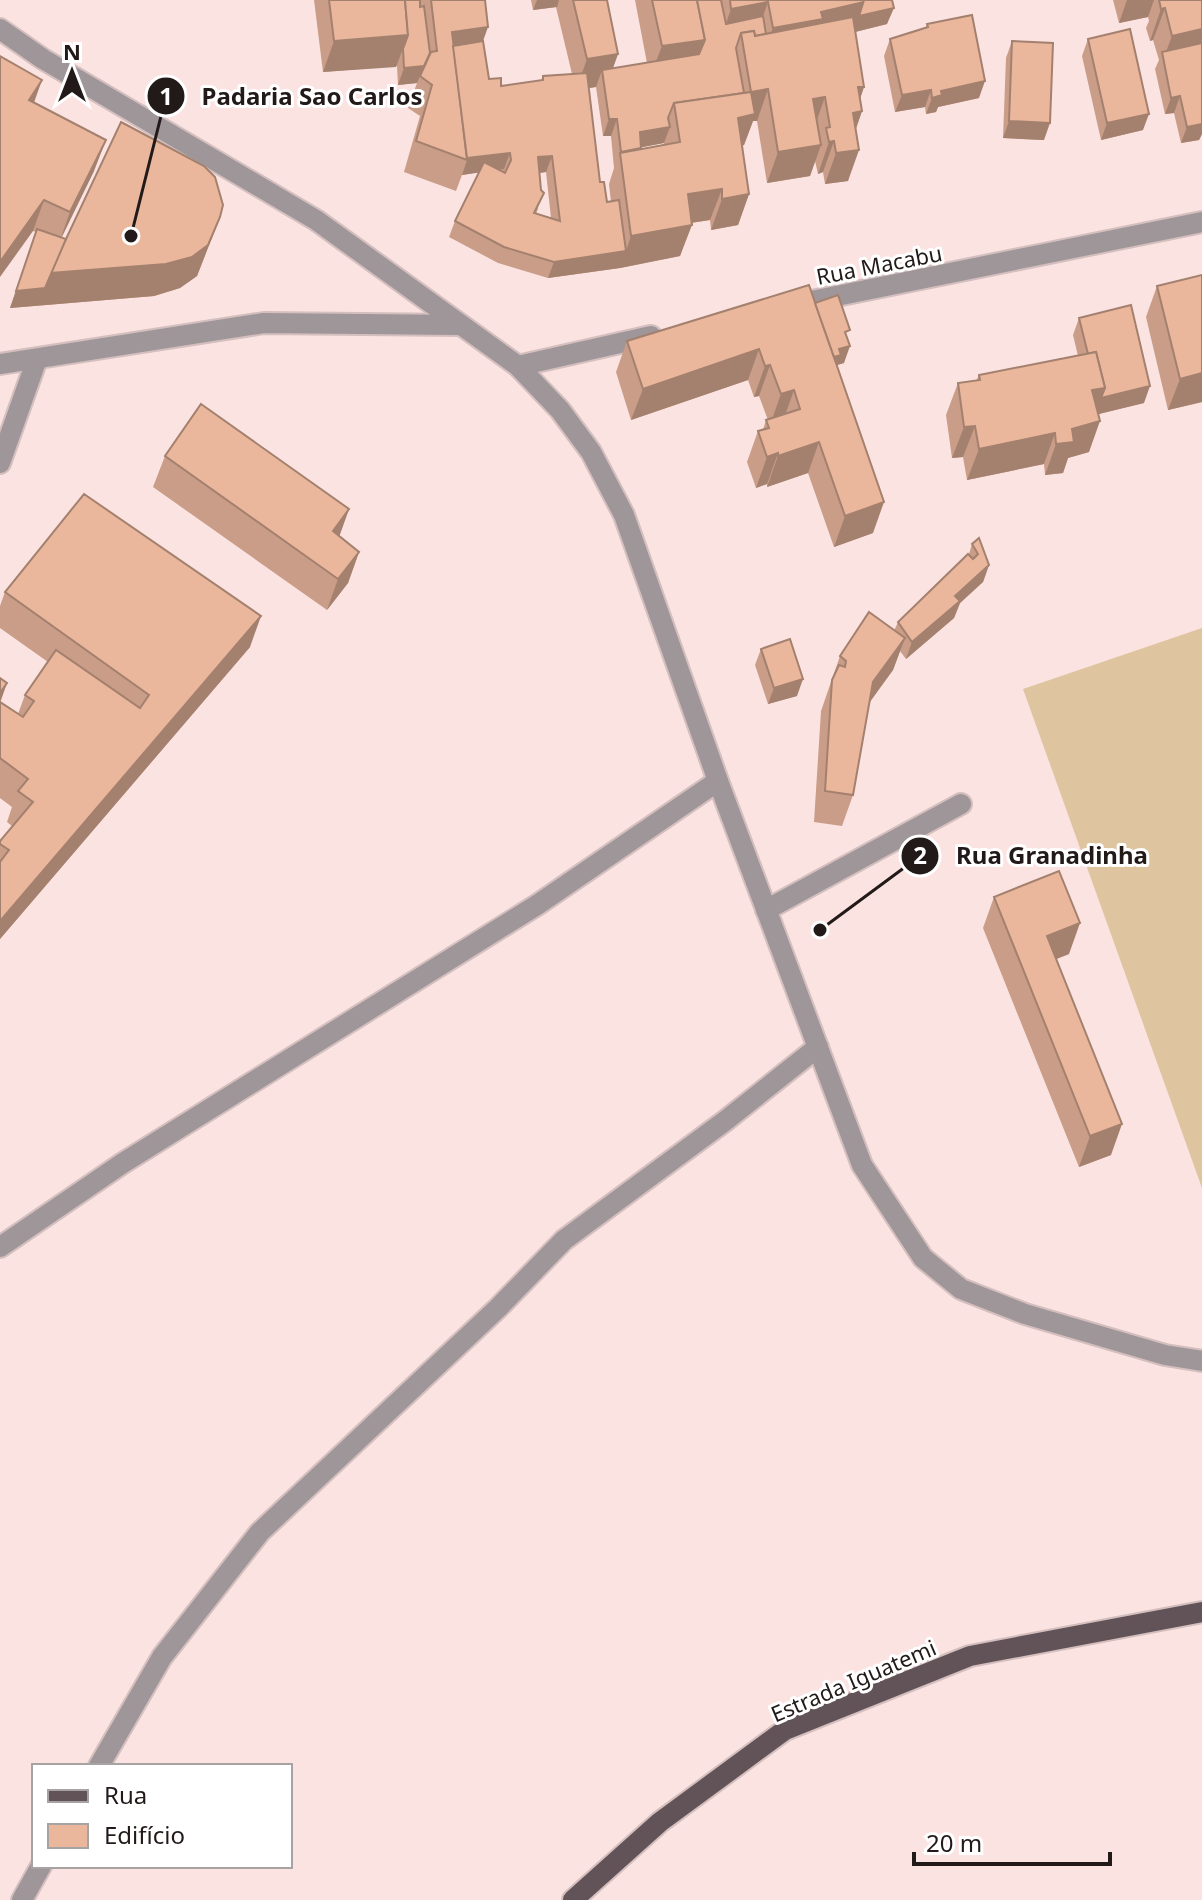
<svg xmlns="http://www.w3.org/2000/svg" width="1202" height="1900" viewBox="0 0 1202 1900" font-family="'Noto Sans',sans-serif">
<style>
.garden{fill:#dfc59f}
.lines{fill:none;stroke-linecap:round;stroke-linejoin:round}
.minor-casing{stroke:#d4bfbe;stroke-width:24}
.major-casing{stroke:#d4bfbe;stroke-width:24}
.minor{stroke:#9f969a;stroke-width:20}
.major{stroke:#625359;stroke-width:20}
.wall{fill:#c99d87;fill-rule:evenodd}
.shaded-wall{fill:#a4806e}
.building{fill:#eab79d;stroke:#a4806e;stroke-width:2;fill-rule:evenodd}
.labels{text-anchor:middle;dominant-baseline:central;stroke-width:6;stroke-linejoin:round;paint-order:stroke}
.street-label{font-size:22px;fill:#221a19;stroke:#fff}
.leader{fill:none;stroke:#221a19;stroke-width:3}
.callout-dot{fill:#221a19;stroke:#fff;stroke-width:3}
.mark-label{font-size:24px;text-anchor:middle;font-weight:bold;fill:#fff}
.callout-label{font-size:24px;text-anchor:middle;font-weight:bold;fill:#221a19;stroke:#fff;stroke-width:6;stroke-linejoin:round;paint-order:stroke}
</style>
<rect width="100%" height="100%" fill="#fbe3e2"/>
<polygon class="garden" points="1202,628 1202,1188 1023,689"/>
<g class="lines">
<g class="minor-casing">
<g id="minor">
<polyline points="0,29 43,59 316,220 518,366 560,410 591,452 624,515 718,781 862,1165 923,1258 961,1289 1025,1314 1165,1355 1202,1361"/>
<polyline points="787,306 1202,222"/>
<polyline points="0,364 264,323 460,325"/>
<polyline points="518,366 651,336"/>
<polyline points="0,463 37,359"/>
<polyline points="766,910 961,804"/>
<polyline points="0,1247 123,1163 537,905 718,781"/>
<polyline points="99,1766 162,1657 260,1532 498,1308 564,1240 725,1121 818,1047"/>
<polyline points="22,1900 41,1866"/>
</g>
</g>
<g class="major-casing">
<polyline id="major" points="573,1900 660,1822 785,1730 970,1656 1202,1612"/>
</g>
<use href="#minor" class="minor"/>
<use href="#major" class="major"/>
</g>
<g class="wall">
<path d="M314,0H485L483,41L489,79L501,86L541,80L543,76L572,74L556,7L533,10L531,0H607L618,54L612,69L647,63L635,0H892L887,24L855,32L864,87L860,99L862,111L856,129L848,181L825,184L823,172L818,174L815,161L810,176L767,183L757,121H753L744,145L742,146L749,194L738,225L711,230L710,220L691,223L680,256L620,268L548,278L498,263L449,237L455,221L479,172L462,175L456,191L404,172L420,116L408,108L417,83L398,85L397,66L323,72ZM596,87L603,136H611L614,168L609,184L611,202H607L600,182L588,88ZM664,143V145L641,149V147ZM546,172L551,218L536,214L538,209L539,173Z"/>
<polygon points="1113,0 1202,0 1202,134 1199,140 1181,143 1174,113 1165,114 1155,69 1159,60 1153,40 1150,41 1146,28 1149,21 1148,17 1119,23"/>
<polygon points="927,24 979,98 938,107 936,112 926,114 925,107 895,112 884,56 890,39 926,28"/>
<polygon points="1088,39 1143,130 1101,140 1082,56"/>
<polygon points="1012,41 1044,140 1003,138 1006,58"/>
<polygon points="34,103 94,171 61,237 66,239 220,217 197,276 180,288 154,296 10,308 36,232 33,231"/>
<polygon points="1202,275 1202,402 1168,410 1146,317 1157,286"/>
<polygon points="815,303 847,338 844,363 837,365 873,533 834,547 808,473 767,487 767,484 756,488 747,462 758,431 763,430 766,420 768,420 759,396 754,397 748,380 631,420 616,372 627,341"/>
<polygon points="1079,318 1144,403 1098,414 1089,452 1068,458 1063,473 1045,475 1044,464 967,480 963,457 952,458 946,415 958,383 976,381 979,375 1078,356 1073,335"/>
<polygon points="165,456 349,509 339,536 359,552 348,583 327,610 153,487"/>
<polygon points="972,544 989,565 983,582 960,603 954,618 906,659 900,651 893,670 869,702 853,795 842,826 814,822 821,711 840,656 894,631 898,622 969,554"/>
<polygon points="5,592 250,647 0,939 0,841 12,826 7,822 12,807 0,798 0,678 0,702 18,714 25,695 48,662 0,628 0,606"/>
<polygon points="761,649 797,696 768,704 755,665"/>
<polygon points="994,897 1069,954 1056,959 1111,1155 1079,1167 983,928"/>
</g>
<g class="shaded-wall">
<polygon points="537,0 559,0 557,7 533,10"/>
<polygon points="1127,0 1154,0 1148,17 1119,23"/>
<polygon points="768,2 757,33 741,33 720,41 731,9"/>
<polygon points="864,2 894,8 887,24 815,42 768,42 773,28 821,12"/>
<polygon points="1165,8 1153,40 1150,41 1161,9"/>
<polygon points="488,27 477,58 448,62 452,32"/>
<polygon points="1202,29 1202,58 1163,60 1172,36"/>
<polygon points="408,35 396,67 323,72 334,41"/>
<polygon points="705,40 693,71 650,77 662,46"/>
<polygon points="618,54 607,85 602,70 596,87 576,90 587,59"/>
<polygon points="431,65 420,76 417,83 398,85 404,68"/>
<polygon points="42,80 31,111 29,100"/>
<polygon points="985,81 979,98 938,107 936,112 926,114 932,98 941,91"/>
<polygon points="858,87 864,87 855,113 862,111 851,142 842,144"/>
<polygon points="768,89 757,121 753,121 744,145 727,149 736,123 751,92"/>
<polygon points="931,90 925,107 895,112 902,95"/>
<polygon points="1180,96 1174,113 1165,114 1171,98"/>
<polygon points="825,97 814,128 813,99"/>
<polygon points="1149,114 1143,130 1101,140 1107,123"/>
<polygon points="609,119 617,119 611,136 603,136"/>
<polygon points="1009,121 1050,123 1044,140 1003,138"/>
<polygon points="1202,124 1202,134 1199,140 1181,143 1187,127"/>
<polygon points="670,127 664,143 633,149 640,132"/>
<polygon points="106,140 94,171 59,243 70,212"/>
<polygon points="834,141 823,172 818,174 829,142"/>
<polygon points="821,145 810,176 767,183 778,152"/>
<polygon points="859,150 848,181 825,184 836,153"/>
<polygon points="510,153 504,169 462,175 467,160 464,159"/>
<polygon points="552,156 546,172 532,174 538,157"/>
<polygon points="722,189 710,220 676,225 688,194"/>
<polygon points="749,194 738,225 711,230 722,199"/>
<polygon points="44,200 33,231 0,277 0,262"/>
<polygon points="220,217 197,276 180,288 154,296 10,308 16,291 50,273"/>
<polygon points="692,225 680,256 620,268 548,278 554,262 626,251 631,236"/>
<polygon points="850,346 844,363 837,365 819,377 839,349"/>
<polygon points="759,349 748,380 631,420 643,389"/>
<polygon points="770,365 759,396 754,397 765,366"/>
<polygon points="1202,373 1202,402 1168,410 1180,379"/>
<polygon points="1150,386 1144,403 1095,415 1092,390 1105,388"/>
<polygon points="794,390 783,421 770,425 781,394"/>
<polygon points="1100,421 1089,452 1068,458 1063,473 1045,475 1056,444 1072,429"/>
<polygon points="975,426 963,457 952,458 964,427"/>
<polygon points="1055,433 1044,464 967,480 979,449"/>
<polygon points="819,442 808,473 767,487 778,456"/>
<polygon points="778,453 767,484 756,488 767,457"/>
<polygon points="884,502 873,533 834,547 845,516"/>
<polygon points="349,509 338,540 333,531"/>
<polygon points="359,552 348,583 327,610 338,579"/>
<polygon points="989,565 983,582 960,603 954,618 906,659 912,642 955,596"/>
<polygon points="261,616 250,647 0,939 0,921"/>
<polygon points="905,638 893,670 862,713 873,682"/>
<polygon points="803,679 797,696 768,704 774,688"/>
<polygon points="7,683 0,703 0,693"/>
<polygon points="1080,923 1069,954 1036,967 1047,936"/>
<polygon points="1122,1124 1111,1155 1079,1167 1090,1136"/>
</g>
<g class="building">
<polygon points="329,0 405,0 408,35 334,41"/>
<polygon points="405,0 420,0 420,7 424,6 430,53 424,66 404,68 403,49 408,35"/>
<polygon points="431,0 485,0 488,27 452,32 467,160 416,141 432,85 420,76 431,52 437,51"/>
<polygon points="573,0 607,0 618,54 587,59"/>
<polygon points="652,0 697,0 705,40 662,46"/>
<polygon points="697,0 721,0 726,24 763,16 766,34 755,36 754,31 741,33 736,48 744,93 674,103 668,118 670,127 640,132 641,148 621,152 617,119 609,119 602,70 699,54 705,40"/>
<polygon points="730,0 864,0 864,2 821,12 823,19 773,28 768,2 731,9"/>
<polygon points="864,0 892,0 894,8 859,16"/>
<polygon points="1159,0 1202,0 1202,29 1172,36 1165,8 1161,9"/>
<polygon points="972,15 985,81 941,91 942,95 932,98 931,90 902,95 890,39 928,27 927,24"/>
<polygon points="853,17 864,87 858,87 862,111 853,113 859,150 836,153 834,141 829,142 826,128 830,127 825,97 813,99 821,145 778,152 768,89 751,92 741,33 754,31 755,36"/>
<polygon points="1130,29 1149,114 1107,123 1088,39"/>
<path d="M483,41L489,79L501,78V86L543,80V76L587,73L600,182H604L607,202L619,200L626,251L554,262L504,247L455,221L484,162L505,173L511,160L510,153L467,158L453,46ZM552,156L560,221L534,213L544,193L541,190L538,157Z"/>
<polygon points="1012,41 1053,43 1050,123 1009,121"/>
<polygon points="1202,43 1202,124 1187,127 1180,96 1171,98 1162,52"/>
<polygon points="0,56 42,80 29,100 106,140 70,212 44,200 0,262"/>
<polygon points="751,92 755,114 738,118 749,194 722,199 722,189 688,194 692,225 631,236 620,153 680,142 674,103"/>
<polygon points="121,122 204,166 215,177 223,205 220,217 208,245 192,257 166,264 50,273"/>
<polygon points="37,229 66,239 45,288 16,291"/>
<polygon points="1202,275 1202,373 1180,379 1157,286"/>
<polygon points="809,285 884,502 845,516 819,442 778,456 778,453 767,457 758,431 769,428 766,420 800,409 794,390 781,394 770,365 765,366 759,349 643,389 627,341"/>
<polygon points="838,295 850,330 845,332 850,346 839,349 841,355 834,357 815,303"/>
<polygon points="1131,305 1150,386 1101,398 1105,388 1096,352 1088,354 1079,318"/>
<polygon points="1096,352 1105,388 1092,390 1100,421 1072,429 1074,442 1056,444 1055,433 979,449 975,426 964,427 958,383 980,380 979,375"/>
<polygon points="201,404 349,509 333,531 359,552 338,579 165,456"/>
<polygon points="84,494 261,616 0,921 0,862 9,850 0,844 0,841 33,802 18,791 28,779 0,758 0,702 23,717 34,701 25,695 56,650 140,708 149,695 5,592"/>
<polygon points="979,538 989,565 955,596 960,601 912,642 898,622 968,554 973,559 978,554 972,544"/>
<polygon points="869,612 905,638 873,682 853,795 825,791 832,680 839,665 845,667 846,661 840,656"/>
<polygon points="790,639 803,679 774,688 761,649"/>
<polygon points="0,678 7,683 0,693"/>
<polygon points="1059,871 1080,923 1047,936 1122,1124 1090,1136 994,897"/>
</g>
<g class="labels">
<g class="street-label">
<text transform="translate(879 264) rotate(-11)">Rua Macabu</text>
<text transform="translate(853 1680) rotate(-23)">Estrada Iguatemi</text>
</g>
</g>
<path class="leader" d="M131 236L166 96M820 930L920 856"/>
<g class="callout-dot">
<circle cx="131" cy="236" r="8"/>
<circle cx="820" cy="930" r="8"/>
<circle cx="166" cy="96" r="20"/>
<circle cx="920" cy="856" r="20"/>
</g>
<g class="mark-label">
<text x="166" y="105">1</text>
<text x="920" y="864">2</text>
</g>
<g class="callout-label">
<text x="312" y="105">Padaria Sao Carlos</text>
<text x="1052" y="864">Rua Granadinha</text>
</g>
<rect x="32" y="1764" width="260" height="104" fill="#ffffff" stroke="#a7a3a3" stroke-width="2"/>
<rect x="48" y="1790" width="40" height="12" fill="#625359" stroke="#a7a3a3" stroke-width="2"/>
<text x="104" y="1804" font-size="24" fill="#221a19">Rua</text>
<rect x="48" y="1824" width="40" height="24" fill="#eab79d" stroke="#a7a3a3" stroke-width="2"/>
<text x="104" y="1844" font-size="24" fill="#221a19">Edifício</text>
<g transform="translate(72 72)" stroke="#ffffff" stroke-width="6" paint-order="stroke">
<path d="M0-6L14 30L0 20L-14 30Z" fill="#221a19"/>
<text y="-12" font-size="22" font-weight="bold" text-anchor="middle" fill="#221a19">N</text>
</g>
<path d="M914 1852v12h196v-12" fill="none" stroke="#221a19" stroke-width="4"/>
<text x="926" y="1852" font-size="24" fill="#221a19" stroke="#ffffff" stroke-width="6" paint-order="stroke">20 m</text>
</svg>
